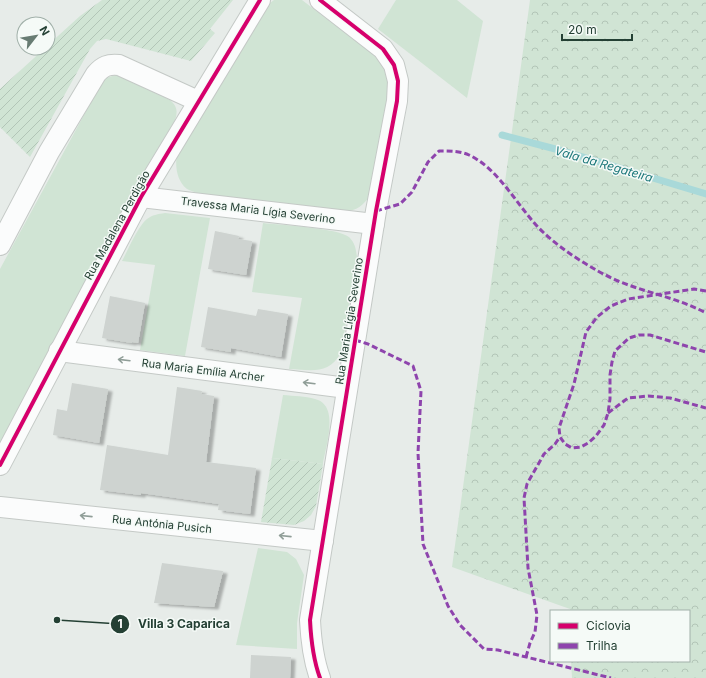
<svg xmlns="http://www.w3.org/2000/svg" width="706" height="678" viewBox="0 0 706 678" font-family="Inter,sans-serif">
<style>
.grass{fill:#d0e4d4}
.forest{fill:url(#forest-crowns)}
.garden{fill:url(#garden-furrows)}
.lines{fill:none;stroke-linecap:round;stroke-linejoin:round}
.stream{stroke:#a9d9d9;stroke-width:7}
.building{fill:#ced3d0;filter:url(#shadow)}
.street-casing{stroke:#c4c9c6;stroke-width:22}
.street{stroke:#fbfcfc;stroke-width:20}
.quiet{stroke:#8e44ad;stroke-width:3;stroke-dasharray:6 3;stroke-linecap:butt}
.cycleway-casing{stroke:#f5faf7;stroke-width:6}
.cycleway{stroke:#d6006c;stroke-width:4}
.oneway{stroke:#909e98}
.labels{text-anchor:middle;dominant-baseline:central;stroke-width:3;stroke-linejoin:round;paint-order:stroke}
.street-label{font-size:11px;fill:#244034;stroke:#f5faf7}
.water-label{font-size:12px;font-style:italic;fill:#1e797c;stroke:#f5faf7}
.leader{fill:none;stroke:#244034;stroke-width:1.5}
.callout-dot{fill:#244034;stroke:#f5faf7;stroke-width:1.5}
.mark-label{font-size:12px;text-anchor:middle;font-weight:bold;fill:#fff}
.callout-label{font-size:12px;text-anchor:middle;font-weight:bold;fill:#244034;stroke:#f5faf7;stroke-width:3;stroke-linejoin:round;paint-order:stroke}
</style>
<defs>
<pattern id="forest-crowns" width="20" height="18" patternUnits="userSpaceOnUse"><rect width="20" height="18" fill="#d0e4d4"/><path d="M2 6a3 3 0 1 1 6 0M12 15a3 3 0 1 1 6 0" fill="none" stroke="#b2c5b7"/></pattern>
<pattern id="garden-furrows" width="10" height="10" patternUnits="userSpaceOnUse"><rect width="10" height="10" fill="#d0e4d4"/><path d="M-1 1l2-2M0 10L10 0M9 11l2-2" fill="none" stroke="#b2c5b7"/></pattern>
<filter id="shadow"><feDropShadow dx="4.5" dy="2.5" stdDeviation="1" flood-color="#0004"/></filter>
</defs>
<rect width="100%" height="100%" fill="#e7ece9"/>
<g class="grass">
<path d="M274,0H302L375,56C385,68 387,74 389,89L371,195C362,206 358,210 344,212L199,194C196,192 190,191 187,189C176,180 175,165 177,153L262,13L270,3Z"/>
<polygon points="396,0 457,0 483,21 467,98 378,29"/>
<path d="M116,75L170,100C177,106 178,111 175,120L137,183L0,443V269L102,82L106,78Z"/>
<path d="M165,213L210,218L185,356L140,350L155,265L122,261C128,250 138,226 147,219C152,215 158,214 165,213Z"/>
<path d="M263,223C280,225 338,228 349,237C355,243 356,249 357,257L341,353C328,375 312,370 289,369L302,298L252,292Z"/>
<path d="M283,395C294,396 305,396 315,399C340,405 326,446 323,464L272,458Z"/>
<polygon points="258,548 287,552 296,559 304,575 297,623 297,649 236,645"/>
</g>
<polygon class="forest" points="530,0 706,0 706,678 572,678 571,661 689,661 689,611 570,611 570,609 452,567"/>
<g class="garden">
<polygon points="102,0 233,0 210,29 215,33 191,61 106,39 97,41 90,49 30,157 0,127 0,89 45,48 48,48 48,45 80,16"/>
<polygon points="272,458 323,464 316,506 311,515 304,521 294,525 261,522"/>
</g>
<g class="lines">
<polyline class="stream" points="502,135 563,151 706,194"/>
</g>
<g class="building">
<polygon points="215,231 239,236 238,239 252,241 246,275 208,269"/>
<polygon points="110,296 145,303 138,343 132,342 132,343 102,338"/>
<polygon points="208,307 256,316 258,309 288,314 281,357 231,348 231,352 201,347"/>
<polygon points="72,383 108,389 99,443 53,435 57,409 67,411"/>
<polygon points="177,387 202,391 201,394 214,396 206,462 256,468 250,514 218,510 219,504 141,493 141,495 100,490 107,445 168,455"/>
<polygon points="162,563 223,571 214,607 154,603"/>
<polygon points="251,655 291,657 290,678 250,678"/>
</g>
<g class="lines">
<g class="street-casing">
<g id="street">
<polyline points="141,197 374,224"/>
<path d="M0,245L49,152L96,74C103,66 108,64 119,65L198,101"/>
<polyline points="59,351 347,388"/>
<polyline points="0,465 141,197 260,0"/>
<polyline points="0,507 323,541"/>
<path d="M320,678C313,659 311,640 310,620L376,211L397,101L398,81L394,65L383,49L320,0"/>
</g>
</g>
<use href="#street" class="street"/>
<g class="quiet">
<path d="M376,211L400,204L412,192L428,162L439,151C450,151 460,151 469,155C501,170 519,210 544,233C563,251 595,271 618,281C647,293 678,298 706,313"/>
<polyline points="706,291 694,289 628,299 611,306 597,317 586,332 574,384 559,428 560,437 565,444 572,448 581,447 588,443 596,436 604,425 608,413 610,399 610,375 612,362 615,351 629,338 639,335 650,335 706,352"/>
<polyline points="355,340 368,344 413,366 421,391 418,453 423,544 448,606 460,625 484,649 498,650 514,654 611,678"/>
<polyline points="608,413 628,398 648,396 670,398 706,408"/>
<polyline points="526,657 530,643 535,632 537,615 528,568 524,498 527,484 544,454 555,444 560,437"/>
</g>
<g class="cycleway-casing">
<g id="cycleway">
<polyline points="0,465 141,197 260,0"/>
<path d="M320,678C313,659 311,640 310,620L376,211L397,101L398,81L394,65L383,49L320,0"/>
</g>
</g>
<use href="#cycleway" class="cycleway"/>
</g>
<defs><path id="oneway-shaft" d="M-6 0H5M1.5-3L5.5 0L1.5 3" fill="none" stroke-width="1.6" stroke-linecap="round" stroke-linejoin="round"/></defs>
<g class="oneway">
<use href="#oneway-shaft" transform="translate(124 360) rotate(-173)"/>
<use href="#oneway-shaft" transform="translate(309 383) rotate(-173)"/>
<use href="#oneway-shaft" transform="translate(86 516) rotate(-174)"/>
<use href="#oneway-shaft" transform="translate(285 536) rotate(-174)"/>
</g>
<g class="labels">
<g class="street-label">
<text transform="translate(258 210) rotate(7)">Travessa Maria Lígia Severino</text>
<text transform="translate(117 225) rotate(-61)">Rua Madalena Perdigão</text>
<text transform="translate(349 321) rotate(-81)">Rua Maria Lígia Severino</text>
<text transform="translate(203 370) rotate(7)">Rua Maria Emília Archer</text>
<text transform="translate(162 524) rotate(6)">Rua Antónia Pusich</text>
</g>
<g class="water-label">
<text transform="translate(604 164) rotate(16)">Vala da Regateira</text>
</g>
</g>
<path class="leader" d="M57 620L120 624"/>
<g class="callout-dot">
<circle cx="57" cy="620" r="4"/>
<circle cx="120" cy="624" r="10"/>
</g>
<g class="mark-label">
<text x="120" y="628">1</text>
</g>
<g class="callout-label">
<text x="184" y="628">Villa 3 Caparica</text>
</g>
<rect x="550" y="610" width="140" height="52" fill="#f5faf7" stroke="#a1b0a9"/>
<rect x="558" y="623" width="20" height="6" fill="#d6006c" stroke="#a1b0a9"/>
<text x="586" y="630" font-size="12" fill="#244034">Ciclovia</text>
<rect x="558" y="643" width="20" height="6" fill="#8e44ad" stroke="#a1b0a9"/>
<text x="586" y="650" font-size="12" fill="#244034">Trilha</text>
<g transform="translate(36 36) rotate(59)"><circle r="19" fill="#f5faf7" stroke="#a1b0a9"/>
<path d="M0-3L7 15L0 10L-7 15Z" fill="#687c73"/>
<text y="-6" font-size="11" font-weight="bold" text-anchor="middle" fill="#244034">N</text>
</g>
<path d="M562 34v6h70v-6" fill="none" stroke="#244034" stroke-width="2"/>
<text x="568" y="34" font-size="12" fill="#244034" stroke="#f5faf7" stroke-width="3" paint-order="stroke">20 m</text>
</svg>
